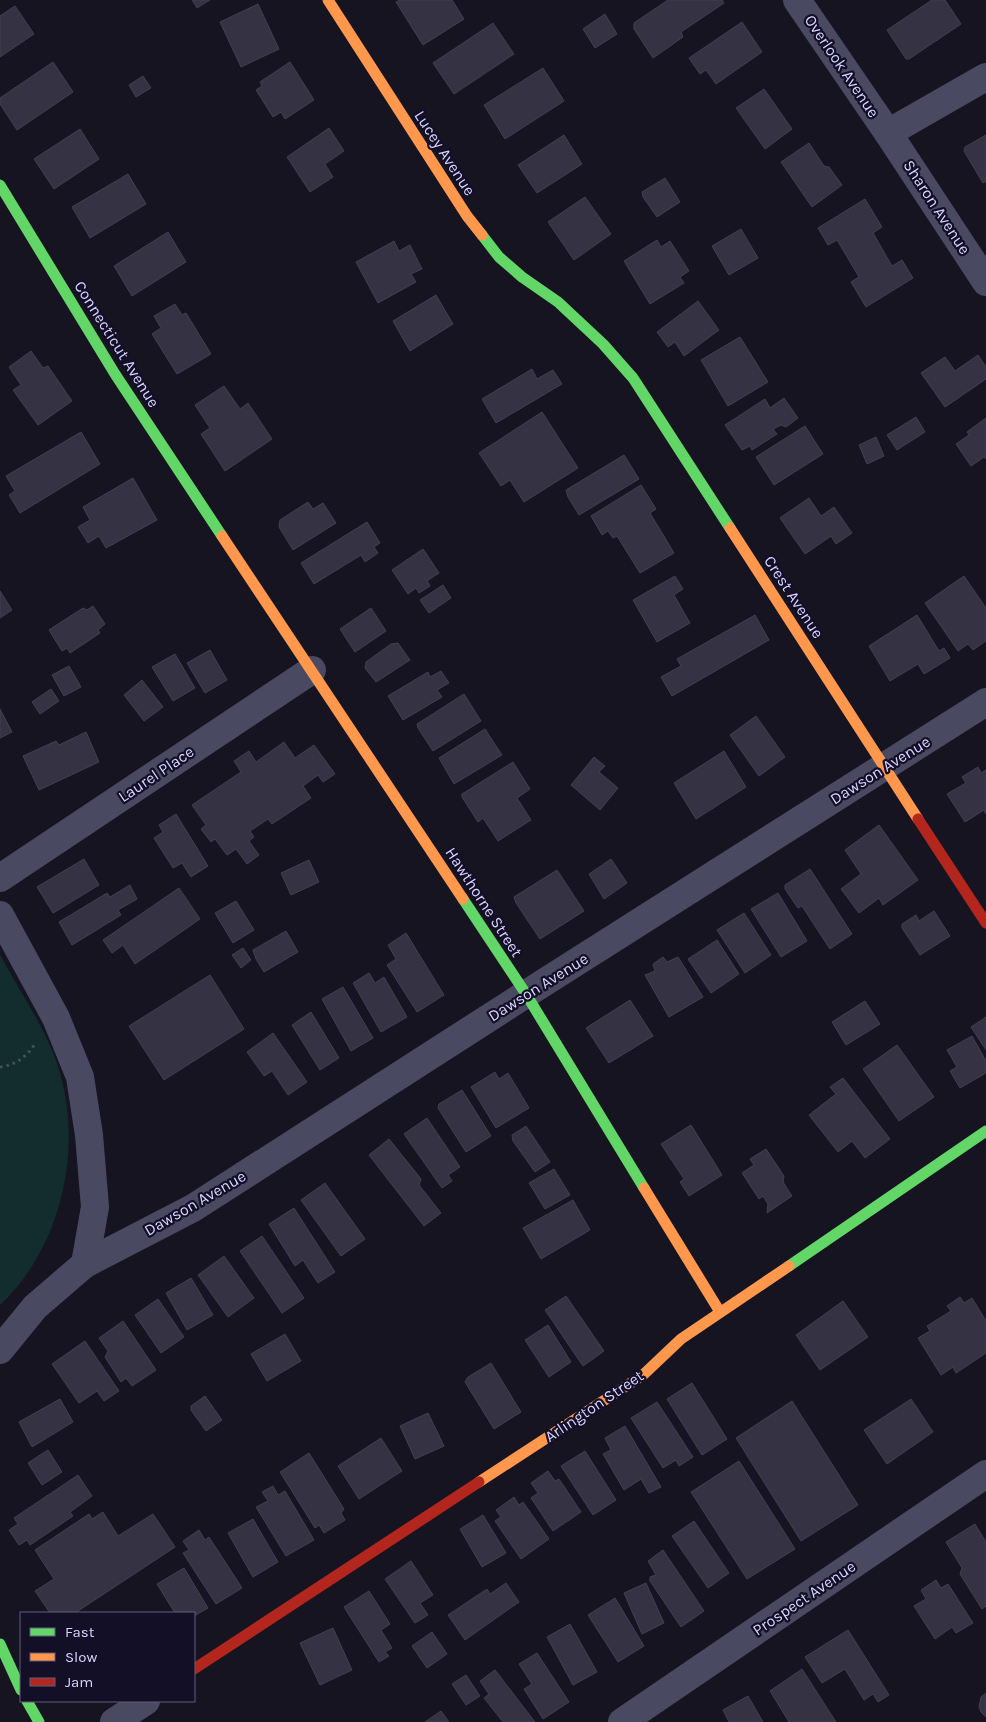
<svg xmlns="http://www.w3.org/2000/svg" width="986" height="1722" viewBox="0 0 986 1722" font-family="Karla,sans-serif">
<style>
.green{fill:#132c2d}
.building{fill:#343243;stroke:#433f54}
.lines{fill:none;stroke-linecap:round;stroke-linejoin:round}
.path{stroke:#44505f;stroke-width:3;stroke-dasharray:2.5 4;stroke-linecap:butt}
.street{stroke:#4a4962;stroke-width:28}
.fast{stroke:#63d668;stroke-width:11}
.slow{stroke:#ff974d;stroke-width:11}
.jam{stroke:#b3261e;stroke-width:11}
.labels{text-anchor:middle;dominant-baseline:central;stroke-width:4.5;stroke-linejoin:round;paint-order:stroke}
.street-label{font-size:16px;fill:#d9d4ff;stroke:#130f26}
</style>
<rect width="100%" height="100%" fill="#161421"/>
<path class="green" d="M0,955C18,988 40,1020 54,1055C86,1138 65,1244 0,1305Z"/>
<g class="building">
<polygon points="192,0 210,0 197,8"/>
<polygon points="400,0 452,0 464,19 423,45 396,2"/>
<polygon points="668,0 722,0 724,3 681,32 683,37 653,58 634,29 634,23"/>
<polygon points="932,0 945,0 961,24 909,59 906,59 887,30"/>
<polygon points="258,4 279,49 241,67 220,22"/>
<polygon points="15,6 34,34 0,57 0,16"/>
<polygon points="605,14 617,34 595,48 583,29"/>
<polygon points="742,22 762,52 716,84 706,70 700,74 689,58"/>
<polygon points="493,23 514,54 454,94 433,63"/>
<polygon points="53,62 73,92 17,130 0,104 0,98"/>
<polygon points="290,62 314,100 285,119 281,112 273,117 256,90 262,86 260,82"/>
<polygon points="543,68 564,101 505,139 484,105"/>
<polygon points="143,76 151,88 136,97 129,85"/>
<polygon points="764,89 792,129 765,149 736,108"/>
<polygon points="329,128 344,151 325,164 333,177 310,192 287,157"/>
<polygon points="80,129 99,159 54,189 34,159"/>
<polygon points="564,135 582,164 537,193 518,165"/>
<polygon points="986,135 986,181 983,183 964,151 965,147"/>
<polygon points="809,143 824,166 829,167 842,185 812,207 781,162"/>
<polygon points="128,174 146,204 90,238 72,207"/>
<polygon points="665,178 680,202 657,217 643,197 642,192"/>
<polygon points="585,197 611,234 574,260 548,222"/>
<polygon points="865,199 882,227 873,233 892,266 902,260 913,278 866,307 851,282 859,277 837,240 828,245 818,228"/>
<polygon points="741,229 758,258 729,275 712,246"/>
<polygon points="168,232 186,262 132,296 114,266"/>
<polygon points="657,240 661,247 670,241 689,271 680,277 684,283 650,304 624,261"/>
<polygon points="394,241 399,251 410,245 422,269 411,274 416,282 378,303 356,262"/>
<polygon points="436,295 453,324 410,351 393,321"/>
<polygon points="698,301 719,330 684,356 675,342 668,347 657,332"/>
<polygon points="175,304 182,315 186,313 211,354 177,374 152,334 161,328 154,316"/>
<polygon points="740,337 768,382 728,406 701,360"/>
<polygon points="31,351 43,368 48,366 72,401 38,425 13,390 21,385 9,367"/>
<polygon points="978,355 986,367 986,379 945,407 921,373 945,357 955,371"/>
<polygon points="532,369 537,379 553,370 562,384 496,423 482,399"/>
<polygon points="224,386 240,409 248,403 272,439 225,471 201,434 210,428 195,405"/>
<polygon points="784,398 798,418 786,427 781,425 773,429 777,434 752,450 750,446 742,450 725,425 765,399 770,408"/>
<polygon points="542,412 578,468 524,502 510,480 501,486 479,453"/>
<polygon points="916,417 925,432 897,450 887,435"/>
<polygon points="986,418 986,459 984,457 971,466 956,444 969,435 967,432"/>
<polygon points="805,426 823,454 774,485 756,457"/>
<polygon points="81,432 100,464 20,513 9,495 15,491 6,476"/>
<polygon points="876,437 884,456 867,464 859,445"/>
<polygon points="624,455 639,479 579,515 568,497 566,490"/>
<polygon points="133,478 157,520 106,548 99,536 88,543 78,527 90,520 83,507"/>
<polygon points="641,485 656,509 650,513 674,553 640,573 617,536 613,538 608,531 602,535 591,516"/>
<polygon points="809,498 821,516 834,507 852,533 836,544 831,536 805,554 780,518"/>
<polygon points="308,502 313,509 323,503 336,523 293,550 279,527 280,520"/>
<polygon points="367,522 380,543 374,547 378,553 365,562 361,555 314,584 301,563"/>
<polygon points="423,549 439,573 427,581 430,586 419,593 416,588 408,594 392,570"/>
<polygon points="675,576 683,589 674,595 690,623 657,642 633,600"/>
<polygon points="964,576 986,608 986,641 973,650 968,644 958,651 925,603"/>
<polygon points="443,585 451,598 429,613 420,600"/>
<polygon points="0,591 12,610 0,618"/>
<polygon points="93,606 105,624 98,630 100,633 70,653 67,648 62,651 49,630 83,608 87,610"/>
<polygon points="371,608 386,631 355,652 340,629"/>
<polygon points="755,615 769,640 672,696 661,677 681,666 677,659"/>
<polygon points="917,615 939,651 944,648 950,658 924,674 918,664 890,681 869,646"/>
<polygon points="398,643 410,660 376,682 365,668 366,662 391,644"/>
<polygon points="210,650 227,680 205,693 187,663"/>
<polygon points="175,654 195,688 173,701 152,667"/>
<polygon points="69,666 81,687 64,696 52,675"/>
<polygon points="441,671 449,683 437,690 442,697 403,720 388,696 428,672 430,677"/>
<polygon points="142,680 163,707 144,721 124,695"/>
<polygon points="51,689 59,701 40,714 32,702"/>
<polygon points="464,694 481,721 433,751 418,728 417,724"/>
<polygon points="0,709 12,732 0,738"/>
<polygon points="756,716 785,757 759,776 730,735"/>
<polygon points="485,729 502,755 454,784 439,758"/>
<polygon points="86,732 99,762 39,790 23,756 56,741 59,745"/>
<polygon points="284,742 295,758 314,745 335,774 323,782 318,775 303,786 311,798 272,824 268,819 250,831 254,837 249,841 259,855 247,864 236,849 227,855 215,839 211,842 201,829 206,825 192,805 241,772 234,761 249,751 256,762"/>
<polygon points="724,751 746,787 696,819 674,783"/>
<polygon points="594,757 605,766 599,772 618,788 600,810 571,785"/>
<polygon points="513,762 530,789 517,798 531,820 498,841 483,818 478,822 462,797 462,794"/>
<polygon points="978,767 981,773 986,770 986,814 984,810 965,822 947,794 966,783 962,777"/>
<polygon points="176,814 208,866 191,877 182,863 173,868 154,838 163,832 159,825"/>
<polygon points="879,825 918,880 883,905 879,898 859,913 841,889 861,874 845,850"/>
<polygon points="84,859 99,885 53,913 37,887"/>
<polygon points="611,859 627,883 604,899 589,874"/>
<polygon points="309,860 319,882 291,895 281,873"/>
<polygon points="810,869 852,934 830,949 802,906 798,908 785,889 785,885"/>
<polygon points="557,870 584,911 540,939 516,903 514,897"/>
<polygon points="130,885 137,899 118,910 121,915 72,945 59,922 107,893 110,897"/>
<polygon points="179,888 200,919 135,964 123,945 112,953 103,940"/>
<polygon points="778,893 807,941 781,957 751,909"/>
<polygon points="236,901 254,930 233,943 215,913"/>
<polygon points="934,911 950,936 920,955 902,928 902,924 916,915 919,921"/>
<polygon points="744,913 771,955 745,973 717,930"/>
<polygon points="286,931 298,952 264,972 256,959 253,950"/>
<polygon points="406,933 444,995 417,1012 387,965 396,959 388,945"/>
<polygon points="717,940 739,974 711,993 688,959"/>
<polygon points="243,948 251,960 241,968 232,955"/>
<polygon points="663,957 667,962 678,957 703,997 669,1017 645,975 655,971 653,964"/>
<polygon points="369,973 375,983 384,977 407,1017 381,1032 353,983"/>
<polygon points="210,975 244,1029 164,1080 129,1026"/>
<polygon points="343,987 373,1038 351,1051 322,999"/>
<polygon points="630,1000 653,1036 609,1063 586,1028"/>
<polygon points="865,1001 880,1024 846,1045 832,1022"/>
<polygon points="311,1012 339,1058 320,1070 292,1025"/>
<polygon points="986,1017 986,1050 971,1027"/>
<polygon points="273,1033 307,1082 288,1095 272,1071 264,1076 247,1052"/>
<polygon points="972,1036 986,1061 986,1073 960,1088 950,1071 957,1067 947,1050"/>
<polygon points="897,1045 934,1097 899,1121 863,1069"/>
<polygon points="495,1072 499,1079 508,1073 529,1108 496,1128 471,1087"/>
<polygon points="843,1078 890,1139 865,1158 852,1141 838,1152 809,1115 836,1094 830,1087"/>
<polygon points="462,1090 491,1136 466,1152 438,1108 439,1104"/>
<polygon points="427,1118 460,1167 448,1175 452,1181 442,1188 404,1134"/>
<polygon points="691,1125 722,1175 689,1196 680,1182 684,1179 661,1144"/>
<polygon points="526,1126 550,1162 535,1172 513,1141 512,1135"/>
<polygon points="389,1139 421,1179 419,1185 441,1213 424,1226 369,1155"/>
<polygon points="766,1149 784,1176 783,1182 792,1196 767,1213 768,1204 763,1196 759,1199 742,1173 754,1165 750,1159"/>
<polygon points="554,1169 570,1195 545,1209 529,1183"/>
<polygon points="325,1183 365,1239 341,1256 301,1200"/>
<polygon points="573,1200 590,1230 541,1259 523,1228"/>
<polygon points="294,1208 335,1272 318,1283 303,1260 295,1266 269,1224"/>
<polygon points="262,1236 304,1298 282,1313 240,1251"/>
<polygon points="224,1256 254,1298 228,1317 198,1275"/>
<polygon points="191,1278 213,1315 187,1330 166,1293"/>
<polygon points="566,1296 604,1351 583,1366 545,1310"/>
<polygon points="960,1297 964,1303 972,1298 986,1321 986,1353 956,1373 953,1367 941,1375 918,1338 930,1331 927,1326 951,1311 947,1306"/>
<polygon points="158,1299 184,1337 161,1353 135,1315"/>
<polygon points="843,1301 868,1337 820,1370 796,1335"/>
<polygon points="123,1321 156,1370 132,1386 126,1378 121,1382 105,1357 108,1351 99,1338"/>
<polygon points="548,1325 571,1362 549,1377 525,1340"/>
<polygon points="285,1334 301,1361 267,1381 251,1354"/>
<polygon points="85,1341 119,1391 104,1401 97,1391 79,1403 52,1364"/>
<polygon points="491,1363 521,1412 494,1429 465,1382 468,1377"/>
<polygon points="692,1383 727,1439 702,1455 667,1399"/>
<polygon points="205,1396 222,1420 206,1431 191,1410 191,1406"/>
<polygon points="60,1399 73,1422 32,1447 19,1422"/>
<polygon points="911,1399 933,1432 887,1464 864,1430"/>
<polygon points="792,1401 858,1505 801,1541 736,1438"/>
<polygon points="657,1402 693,1457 679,1466 676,1460 663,1468 631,1418"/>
<polygon points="428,1413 444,1446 415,1459 400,1426"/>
<polygon points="625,1426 661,1487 649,1493 641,1479 624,1490 603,1454 611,1450 605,1438"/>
<polygon points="381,1438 402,1471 359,1499 338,1466"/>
<polygon points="48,1450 62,1472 42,1485 28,1463"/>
<polygon points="585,1451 616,1500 593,1515 561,1466"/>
<polygon points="309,1453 344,1509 341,1513 345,1520 324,1533 319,1525 315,1528 280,1472"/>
<polygon points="739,1461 795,1549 747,1579 691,1492"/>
<polygon points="548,1471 555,1481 559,1479 581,1512 553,1531 531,1498 538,1493 531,1483"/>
<polygon points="78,1475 92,1496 70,1512 73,1516 30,1545 27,1540 19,1545 9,1530 18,1524 14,1518"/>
<polygon points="273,1486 278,1495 285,1491 314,1540 286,1556 256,1507 268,1501 262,1492"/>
<polygon points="514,1497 519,1505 523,1502 549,1539 521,1559 495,1521 501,1517 496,1510"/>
<polygon points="103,1512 118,1536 153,1514 175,1547 75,1613 50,1613 35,1591 54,1579 35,1550 89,1514 92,1519"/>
<polygon points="483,1515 506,1553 482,1567 460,1529"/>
<polygon points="253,1519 278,1562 253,1577 228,1533"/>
<polygon points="694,1521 729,1573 708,1588 672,1536"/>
<polygon points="975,1524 986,1542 986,1606 982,1609 960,1574 962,1568 946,1542"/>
<polygon points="199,1530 205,1540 209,1537 242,1588 216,1604 183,1553 189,1550 183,1541"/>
<polygon points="663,1550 704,1611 681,1627 650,1581 650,1577 656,1575 648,1561"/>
<polygon points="411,1561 433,1595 420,1603 428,1615 415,1623 385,1579"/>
<polygon points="184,1568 208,1608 194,1616 194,1613 175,1613 157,1584"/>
<polygon points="936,1580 941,1588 948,1584 973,1623 956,1633 952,1627 935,1639 914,1606 926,1599 921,1590"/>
<polygon points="506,1583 519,1602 465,1640 448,1615 487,1589 490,1594"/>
<polygon points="646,1583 664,1623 642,1634 624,1593"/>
<polygon points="369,1591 390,1624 381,1630 392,1648 385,1652 389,1656 379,1662 344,1607"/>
<polygon points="615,1598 644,1646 618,1662 588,1615"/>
<polygon points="570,1624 597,1672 573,1685 547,1637"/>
<polygon points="333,1628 352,1670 320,1685 300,1643"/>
<polygon points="848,1630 889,1695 878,1702 873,1694 864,1700 845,1669 822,1683 805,1657"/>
<polygon points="432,1632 447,1654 427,1668 412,1646"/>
<polygon points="537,1653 569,1702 543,1719 524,1689 532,1684 519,1664"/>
<polygon points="802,1669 836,1722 789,1722 770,1691"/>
<polygon points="495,1670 535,1722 503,1722 484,1698 489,1694 480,1681"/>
<polygon points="466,1675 480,1696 466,1705 452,1684"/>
<polygon points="986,1693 986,1717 981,1712 979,1707 981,1697"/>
<polygon points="748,1696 763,1722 729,1722 723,1710"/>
<polygon points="441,1711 449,1722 425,1722"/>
</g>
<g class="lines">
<path class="path" d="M0,1067C16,1065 26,1057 35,1044"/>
<g class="street">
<polyline points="797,0 888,133 986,282"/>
<polyline points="888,133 986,77"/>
<polyline points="0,878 312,670"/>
<polyline points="0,915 56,1018 80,1077 89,1135 95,1207 85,1264 35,1307 0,1350"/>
<polyline points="85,1264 193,1208 526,994 986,702"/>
<polyline points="114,1722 146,1701"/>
<polyline points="622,1722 986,1474"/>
</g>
<g class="fast">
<polyline points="0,185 115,374 222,536"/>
<polyline points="482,235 499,257 522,277 558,302 603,344 633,378 730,528"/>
<polyline points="463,899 526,994 644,1188"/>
<polyline points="789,1266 986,1131"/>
<polyline points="0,1644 21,1690"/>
<polyline points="27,1701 39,1722"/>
</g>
<g class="slow">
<polyline points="328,0 467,216 482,235"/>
<polyline points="730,528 918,819"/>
<polyline points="222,536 463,899"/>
<polyline points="644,1188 720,1312"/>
<polyline points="479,1482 643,1375 681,1339 789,1266"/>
</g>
<g class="jam">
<polyline points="918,819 986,923"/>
<polyline points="194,1669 479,1482"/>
</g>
</g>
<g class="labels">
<g class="street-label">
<text transform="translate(842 66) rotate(56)">Overlook Avenue</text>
<text transform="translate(445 153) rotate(57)">Lucey Avenue</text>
<text transform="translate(937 207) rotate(57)">Sharon Avenue</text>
<text transform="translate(117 344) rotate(58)">Connecticut Avenue</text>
<text transform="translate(794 597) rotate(57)">Crest Avenue</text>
<text transform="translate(880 770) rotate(-32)">Dawson Avenue</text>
<text transform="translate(156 774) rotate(-34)">Laurel Place</text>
<text transform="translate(484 902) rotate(57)">Hawthorne Street</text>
<text transform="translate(538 987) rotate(-32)">Dawson Avenue</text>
<text transform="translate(195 1203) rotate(-30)">Dawson Avenue</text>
<text transform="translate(594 1406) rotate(-34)">Arlington Street</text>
<text transform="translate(804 1598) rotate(-34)">Prospect Avenue</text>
</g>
</g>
<rect x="20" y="1612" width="175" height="90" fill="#130f26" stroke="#625e7d"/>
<rect x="30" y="1628" width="25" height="8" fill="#63d668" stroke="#625e7d"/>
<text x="65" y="1637" font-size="15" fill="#d9d4ff">Fast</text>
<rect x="30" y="1653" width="25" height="8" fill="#ff974d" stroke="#625e7d"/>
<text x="65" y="1662" font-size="15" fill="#d9d4ff">Slow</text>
<rect x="30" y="1678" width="25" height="8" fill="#b3261e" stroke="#625e7d"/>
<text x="65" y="1687" font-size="15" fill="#d9d4ff">Jam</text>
</svg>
